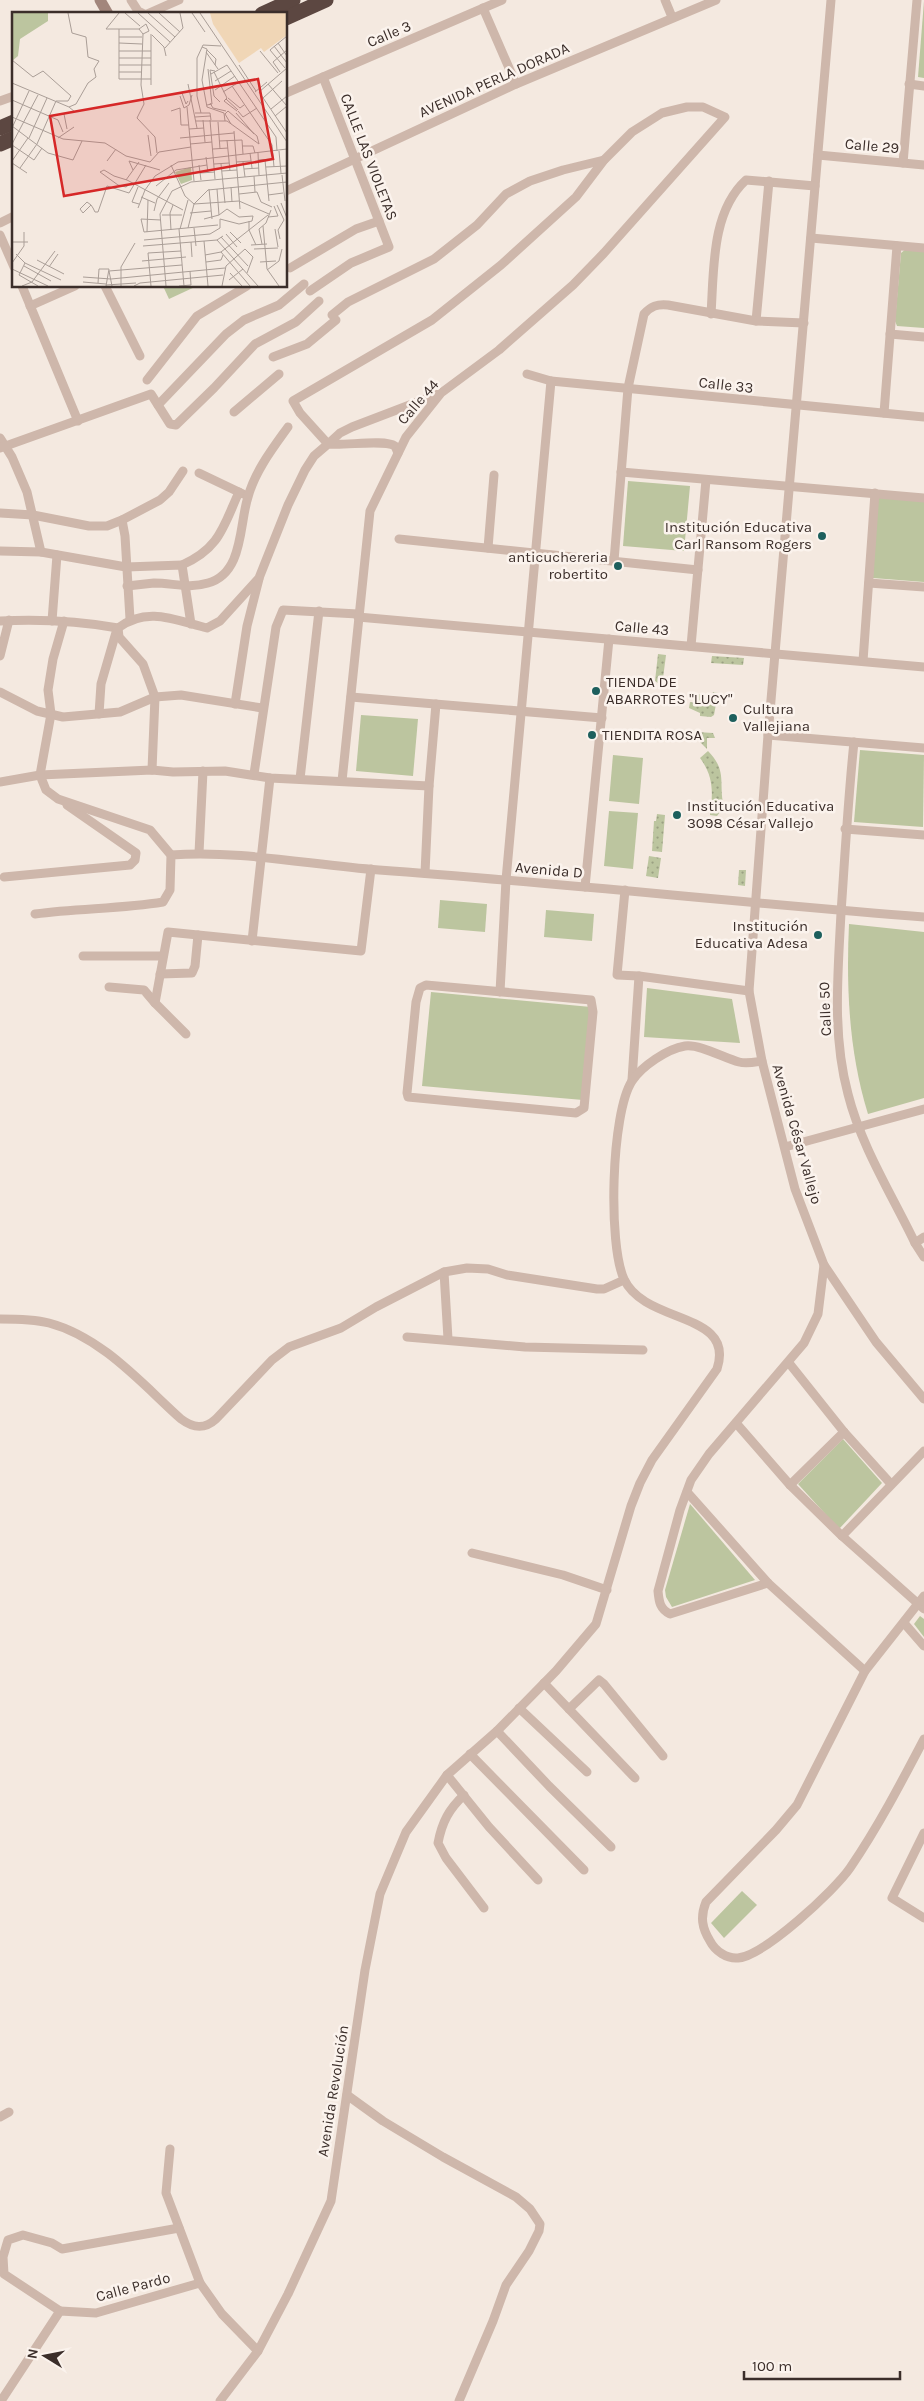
<svg xmlns="http://www.w3.org/2000/svg" width="924" height="2401" viewBox="0 0 924 2401" font-family="Karla,sans-serif">
<style>
.park{fill:#bcc59f}
.garden{fill:url(#garden-dots)}
.lines{fill:none;stroke-linecap:round;stroke-linejoin:round}
.street{stroke:#ceb7ab;stroke-width:9}
.secondary{stroke:#a2867c;stroke-width:11}
.highway{stroke:#5c4741;stroke-width:15}
.poi-dot{fill:#1d5f5d;stroke:#fbf3ed;stroke-width:2}
.labels{text-anchor:middle;dominant-baseline:central;stroke-width:5;stroke-linejoin:round;paint-order:stroke}
.street-label{font-size:15px;fill:#3b2e2a;stroke:#fbf3ed}
.poi-label{font-size:15px;fill:#3b2e2a;stroke:#fbf3ed;text-anchor:start}
.inset-road{fill:none;stroke:#aa9e97;stroke-width:1}
.view{fill:#d62828;fill-opacity:0.15;stroke:#d62828;stroke-width:2.5}
.inset-edge{fill:none;stroke:#3b2e2a;stroke-width:2.5}
</style>
<defs>
<pattern id="garden-dots" width="8" height="8" patternUnits="userSpaceOnUse" patternTransform="scale(1.25)"><rect width="8" height="8" fill="#bcc59f"/><path d="M2 2h.1M6 6h.1" fill="none" stroke="#9aa082" stroke-width="1.8" stroke-linecap="round"/></pattern>
</defs>
<rect width="100%" height="100%" fill="#f4e9e0"/>
<g class="park">
<polygon points="924,1 924,78 918,77"/>
<polygon points="906,249 924,250 924,328 897,326 895,321 901,253"/>
<polygon points="163,286 197,286 169,299"/>
<polygon points="628,481 690,486 684,551 623,546"/>
<polygon points="875,493 924,498 924,582 873,578"/>
<polygon points="361,715 418,719 413,776 356,771"/>
<polygon points="860,750 924,755 923,827 854,822"/>
<polygon points="613,755 643,758 639,804 609,801"/>
<polygon points="609,811 638,813 633,869 604,866"/>
<polygon points="440,900 487,904 485,932 438,928"/>
<polygon points="546,910 594,914 592,941 544,937"/>
<path d="M849,924L924,932V1098L868,1114C849,1053 846,988 849,924Z"/>
<polygon points="647,988 732,999 740,1043 644,1037"/>
<polygon points="431,992 591,1007 583,1100 422,1086"/>
<polygon points="843,1439 882,1483 839,1529 798,1484"/>
<polygon points="690,1504 755,1580 672,1607 666,1597 665,1590"/>
<polygon points="920,1616 924,1619 924,1637 914,1624"/>
<polygon points="742,1891 757,1905 724,1938 711,1923"/>
</g>
<g class="garden">
<polygon points="658,654 666,655 662,686 655,681"/>
<polygon points="712,656 744,658 743,665 711,663"/>
<polygon points="713,692 718,693 714,715 711,717 700,716 700,713 689,708 690,702 696,703 697,694 712,696"/>
<polygon points="697,732 713,733 715,738 707,738 707,749 696,738"/>
<path d="M708,751C728,771 718,784 724,807L717,816L710,815C713,793 714,777 700,758Z"/>
<polygon points="657,814 665,815 662,852 652,851 654,821 656,821"/>
<polygon points="649,856 661,858 658,878 646,876"/>
<polygon points="739,870 746,870 745,886 738,885"/>
</g>
<g class="lines">
<g class="street">
<polyline points="131,0 138,11 144,14"/>
<polyline points="665,0 672,17"/>
<polyline points="831,0 768,735 749,991 762,1061 795,1189 824,1265 876,1342 924,1399"/>
<polyline points="483,8 516,84"/>
<polyline points="147,14 179,0"/>
<polyline points="909,84 924,86"/>
<polyline points="286,93 502,0"/>
<polyline points="0,101 14,96"/>
<polyline points="818,155 924,165"/>
<polyline points="903,163 917,0"/>
<polyline points="286,191 516,84 716,0"/>
<polyline points="0,223 14,216"/>
<polyline points="0,235 14,267"/>
<polyline points="811,238 924,248"/>
<polyline points="290,268 356,229 379,221"/>
<polyline points="22,286 78,421"/>
<polyline points="105,286 140,356"/>
<polyline points="310,291 351,263 389,247 323,77"/>
<polyline points="30,306 75,286"/>
<path d="M711,314C714,270 711,212 746,180L815,186"/>
<polyline points="332,315 348,302 434,259 477,225 506,194 530,181 563,170 604,160"/>
<polyline points="756,321 769,181"/>
<polyline points="890,334 924,337"/>
<polyline points="273,357 307,344 336,320"/>
<polyline points="527,374 551,381 924,417"/>
<polyline points="147,380 197,316 247,286"/>
<polyline points="158,405 226,334 244,320 279,305 304,284"/>
<polyline points="234,412 279,374"/>
<polyline points="884,413 897,246"/>
<polyline points="0,438 12,457 27,492 41,552"/>
<polyline points="0,448 151,394 170,424 176,425 214,388 255,344 296,322 319,301"/>
<polyline points="621,472 924,498"/>
<polyline points="199,473 243,494"/>
<polyline points="0,513 33,515 89,526 107,526 122,520 160,500 169,492 183,471"/>
<polyline points="122,520 125,536 130,619"/>
<polyline points="399,539 698,570"/>
<polyline points="488,548 494,475"/>
<polyline points="0,551 41,552 126,567 182,565 191,624"/>
<path d="M614,561L628,388L644,314C651,306 657,304 668,305L756,321L804,323"/>
<path d="M182,565C220,548 223,527 239,492"/>
<polyline points="869,583 924,587"/>
<path d="M127,586C136,585 145,584 154,583C173,583 189,589 208,583C244,573 239,524 248,497C255,471 273,448 288,427"/>
<polyline points="358,617 924,667"/>
<path d="M0,621C39,619 79,621 118,628C147,606 175,620 207,628L220,621L259,578L288,505L305,470L314,456L328,444C345,446 384,439 395,446L398,453"/>
<polyline points="52,621 57,555"/>
<polyline points="118,628 119,637 143,664 155,697 152,770"/>
<polyline points="691,646 706,480"/>
<polyline points="0,656 9,620"/>
<polyline points="863,661 875,493"/>
<polyline points="0,692 37,711 63,717 120,712 155,697 181,695 262,708"/>
<polyline points="351,697 602,718"/>
<polyline points="235,704 247,626 259,579"/>
<polyline points="99,714 101,684 117,629"/>
<polyline points="768,735 924,748"/>
<path d="M854,742C848,799 845,855 841,913C838,973 832,1035 848,1094C861,1146 892,1195 915,1243L924,1257"/>
<polyline points="254,774 276,627 283,610 358,614"/>
<polyline points="300,779 319,611"/>
<polyline points="342,781 370,511 406,437 441,393 499,350 573,285 604,253 725,117 703,107 687,107 662,113 632,132 604,160 576,197 501,265 432,320 293,401 300,413 328,444 340,433 352,427 441,393"/>
<polyline points="0,782 40,775 152,770 173,772 225,771 270,778 429,786"/>
<polyline points="845,829 924,835"/>
<polyline points="199,853 203,771"/>
<path d="M171,855C241,850 310,865 379,870C561,883 742,903 924,917"/>
<polyline points="425,873 429,786 436,704"/>
<polyline points="4,877 130,865 135,860 136,853 67,805"/>
<polyline points="585,887 609,639"/>
<polyline points="625,890 617,975 639,976 749,991"/>
<path d="M35,914C78,908 121,909 163,902L170,890L171,855L150,830L58,799L46,790L40,775L51,714L48,690L53,659L64,621"/>
<polyline points="252,941 270,778"/>
<polyline points="83,956 163,956"/>
<polyline points="160,974 192,973 195,966 198,935"/>
<polygon points="426,985 591,1000 593,1012 584,1108 576,1113 408,1097 407,1093 416,1002 420,988"/>
<polyline points="109,987 144,990 155,1003"/>
<polyline points="500,992 506,880 551,381"/>
<polyline points="186,1034 155,1003 168,932 361,951 371,869"/>
<polyline points="632,1080 639,976"/>
<polyline points="785,1147 924,1109"/>
<polyline points="915,1243 924,1237"/>
<polyline points="444,1272 448,1339"/>
<path d="M0,1319C16,1319 33,1319 49,1323C102,1337 142,1384 181,1419C193,1428 204,1430 216,1419L272,1360L289,1347L341,1328L376,1307L444,1272L467,1268L488,1269L507,1275L597,1289H604L624,1280"/>
<polyline points="407,1337 525,1347 643,1350"/>
<polyline points="789,1363 844,1432 891,1484"/>
<polyline points="736,1423 790,1485 842,1536 924,1609"/>
<polyline points="790,1485 844,1432"/>
<polyline points="687,1492 768,1583 865,1671"/>
<polyline points="842,1536 924,1451"/>
<polyline points="472,1553 563,1575 607,1590"/>
<path d="M768,1583L670,1614C660,1609 659,1602 658,1591L680,1510L691,1480L709,1454L804,1343L818,1314L824,1265"/>
<path d="M924,1596L865,1671L797,1805L776,1830L706,1902C700,1917 702,1928 710,1941C715,1951 727,1959 738,1958C764,1956 835,1890 850,1868C878,1827 901,1783 924,1739"/>
<polyline points="904,1623 924,1646"/>
<polyline points="544,1683 635,1778"/>
<polyline points="519,1708 587,1772"/>
<polyline points="569,1709 599,1680 604,1684 663,1756"/>
<polyline points="497,1731 549,1786 611,1847"/>
<polyline points="470,1754 584,1870"/>
<polyline points="447,1775 489,1827 538,1880"/>
<path d="M464,1795C449,1809 442,1822 438,1843L446,1858L484,1908"/>
<polyline points="924,1833 892,1898 924,1918"/>
<polyline points="347,2095 383,2121 443,2157 516,2197 530,2209 540,2224 539,2231 529,2251 506,2285 493,2321 459,2401"/>
<polyline points="0,2117 9,2112"/>
<polyline points="170,2149 166,2193 200,2283 222,2314 258,2351"/>
<polyline points="60,2311 4,2274 3,2257 8,2240 23,2235 52,2243 62,2249 179,2228"/>
<polyline points="1,2401 60,2311 96,2313 200,2283"/>
<path d="M220,2401L258,2351L288,2294L331,2201L365,1970L380,1894L406,1832L447,1775L497,1731L556,1671L596,1624L631,1506L640,1483L652,1460L717,1369C736,1311 645,1325 624,1279C608,1245 611,1113 632,1081C642,1066 667,1049 685,1046C700,1044 724,1058 739,1062C747,1064 755,1062 762,1061"/>
</g>
<polyline class="secondary" points="100,0 108,14"/>
<g class="highway">
<polyline points="262,14 293,0"/>
<polyline points="286,18 326,0"/>
<polyline points="0,128 14,122"/>
<polyline points="0,144 14,138"/>
</g>
</g>
<g class="poi-dot">
<circle cx="822" cy="536" r="5"/>
<circle cx="618" cy="566" r="5"/>
<circle cx="596" cy="691" r="5"/>
<circle cx="733" cy="718" r="5"/>
<circle cx="592" cy="735" r="5"/>
<circle cx="677" cy="815" r="5"/>
<circle cx="818" cy="935" r="5"/>
</g>
<g class="labels">
<g class="street-label">
<text transform="translate(389 34) rotate(-23)">Calle 3</text>
<text transform="translate(494 80) rotate(-24)">AVENIDA PERLA DORADA</text>
<text transform="translate(872 146) rotate(5)">Calle 29</text>
<text transform="translate(369 157) rotate(69)">CALLE LAS VIOLETAS</text>
<text transform="translate(726 385) rotate(6)">Calle 33</text>
<text transform="translate(418 402) rotate(-49)">Calle 44</text>
<text transform="translate(642 628) rotate(5)">Calle 43</text>
<text transform="translate(549 870) rotate(5)">Avenida D</text>
<text transform="translate(825 1009) rotate(-92)">Calle 50</text>
<text transform="translate(797 1134) rotate(74)">Avenida César Vallejo</text>
<text transform="translate(333 2091) rotate(-81)">Avenida Revolución</text>
<text transform="translate(133 2287) rotate(-15)">Calle Pardo</text>
</g>
<g class="poi-label">
<text x="812" y="527" text-anchor="end">Institución Educativa<tspan x="812" dy="17">Carl Ransom Rogers</tspan></text>
<text x="608" y="557" text-anchor="end">anticuchereria<tspan x="608" dy="17">robertito</tspan></text>
<text x="606" y="682">TIENDA DE<tspan x="606" dy="17">ABARROTES "LUCY"</tspan></text>
<text x="743" y="709">Cultura<tspan x="743" dy="17">Vallejiana</tspan></text>
<text x="602" y="735">TIENDITA ROSA</text>
<text x="687" y="806">Institución Educativa<tspan x="687" dy="17">3098 César Vallejo</tspan></text>
<text x="808" y="926" text-anchor="end">Institución<tspan x="808" dy="17">Educativa Adesa</tspan></text>
</g>
</g>
<g transform="translate(12 12)">
<rect width="275" height="275" fill="#f4e9e0"/>
<path d="M0,1H36V9L8,27L6,44L0,49Z" fill="#bcc59f"/>
<path d="M198,1H275V23L252,40L249,36L227,51L201,12Z" fill="#f0d6b6"/>
<path d="M179,155L180,168L169,172L163,160Z" fill="#bcc59f"/>
<path class="inset-road" d="M56,1L60,21L74,25L76,45L87,49L82,57L84,65L76,71L64,92L57,95M113,1L128,14M126,1L158,30M136,1L163,25M147,1L168,20M180,1L193,20M188,1L275,130M94,17H127M94,17L107,1M107,17V67H139M131,22L137,19L134,12L127,17L131,22L129,73L132,92L125,106L143,125L145,141M139,22V73M140,23L152,35L154,44M107,25H130M107,31L130,32M266,31L275,44M262,34L275,51M190,35L195,37L190,68L195,95L212,101L213,109M153,36L171,16L168,1M195,38L204,47L203,53M107,39H139M248,39L266,61M194,40L206,57M107,46H139M0,48L21,65L31,59L59,84L56,89H44L25,132L8,156M107,53H139M227,53L244,79M273,56L258,38L275,24M275,56L247,80L275,121M203,59L198,58L202,84L208,90M107,60H129M202,60L215,86L212,89L225,99M268,60L261,50L275,38M199,62L215,53L264,125L265,139M203,69L219,59M0,71L57,95L63,100M176,72L185,116M256,72L275,94M220,74L260,133L262,155M203,78L223,64M211,80L227,70M243,80L255,70M170,81L174,92L176,89M168,84L172,96L177,93L180,83M216,86L228,96L232,93M251,86L270,69M214,87L226,98M0,88L46,108L51,120M198,91L201,96L214,99M195,93L200,92L196,57M175,95L182,169M259,97L275,84M159,99L168,96L169,113H177M226,99L231,105L245,96M183,101H198L199,108M189,101L185,84V46L191,33L209,34M224,101L242,122M52,102L55,117M263,104L275,94M0,105L51,127L93,131L114,144L138,150L147,140L179,135M183,105L198,104M191,108L193,130M198,108L203,167M184,109H215L247,132M206,110L208,137M219,112L213,102L216,99L245,124L247,132M0,114L36,141L61,148L70,129M0,116L17,79M177,117L192,116M222,119L228,197M136,123L139,144M17,126L35,86M46,126L62,115M168,126L222,121M215,128L218,159M207,129L230,128L231,142M0,132L26,83M178,132L200,130M0,133L22,148L30,136M230,134H241L243,141M201,137L216,136M267,139L269,161M238,141L240,156M246,141L247,163M194,145L196,161M246,148L261,147M253,148L257,189M0,149L16,126M95,149L104,137M224,150L239,149M231,150L233,165M0,151L15,161M202,152L217,151M209,152L213,191M159,153L173,184L182,192L227,189L257,202M187,153L189,168M254,155L275,154M232,157L247,156M121,158L117,149L148,158M210,159L225,158M188,161L203,160M270,163L273,189M242,164L243,180M114,168L127,150M119,171L114,175L106,173L88,160L92,158L102,164L115,168L171,198M144,174L164,158L195,153M126,175L120,190L127,192M219,175L220,190M197,177L200,207M227,182L245,180L249,190L260,195M256,183L271,181M129,185L143,191M269,191L275,206M79,193L71,201L68,197L75,190L79,193L81,196L83,200H86L95,174L117,181L134,153M265,193L272,208L266,218L268,227M126,196L133,178L143,164L166,150L275,137M142,199L145,187L157,171M178,201L199,199M150,203H170M207,203L215,197L227,205L241,204M256,205L266,204L262,194M192,207L207,203L205,177M149,208L129,207L132,220L206,213M237,209V218L244,233M251,214L255,257L267,274M176,216L182,192L196,178L275,170M182,216L184,234M167,217L172,274M168,217L176,188M263,217L266,235M159,218L158,201L161,193M135,220L136,188M218,220L229,231M214,222L225,235M209,225L236,254M132,228L198,222L208,216V207L227,212L240,209L241,204M205,228L246,274M192,229L196,274M0,230H16M179,230L180,245M250,232L247,217L254,211L259,198M239,233L255,232M131,234L205,228L211,224M242,237L266,236M209,240L238,274M4,242L13,251L49,268M193,243L209,240L256,203M25,248L52,262M130,249L174,245M194,250L209,248L211,243M248,250L264,249M0,251L12,234V220M13,251L7,263L26,274M12,254L39,269M37,255L46,242M0,257L36,274M255,258L267,249L270,237M218,261L230,274M71,265L99,267L213,256M217,268L231,257M71,270L94,272M86,271L87,257H97L94,274M94,273L124,271M10,274L20,270L43,239M100,274L97,259L170,253M109,274V255L123,231M122,274L128,271L211,263M139,274L136,241L169,239M154,274L148,202L160,179L179,170L275,161M167,274L179,273L178,259M210,274L214,254L233,237L241,245L235,261"/>
<path class="view" d="M246,67L261,147L52,184L38,104Z"/>
<rect width="275" height="275" class="inset-edge"/>
</g>
<g transform="translate(45 2356) rotate(280)" stroke="#fbf3ed" stroke-width="4" paint-order="stroke">
<path d="M0-4L9 19L0 12L-9 19Z" fill="#3b2e2a"/>
<text y="-8" font-size="14" font-weight="bold" text-anchor="middle" fill="#3b2e2a">N</text>
</g>
<path d="M744 2371v8h156v-8" fill="none" stroke="#3b2e2a" stroke-width="2.5"/>
<text x="752" y="2371" font-size="15" fill="#3b2e2a" stroke="#fbf3ed" stroke-width="4" paint-order="stroke">100 m</text>
</svg>
